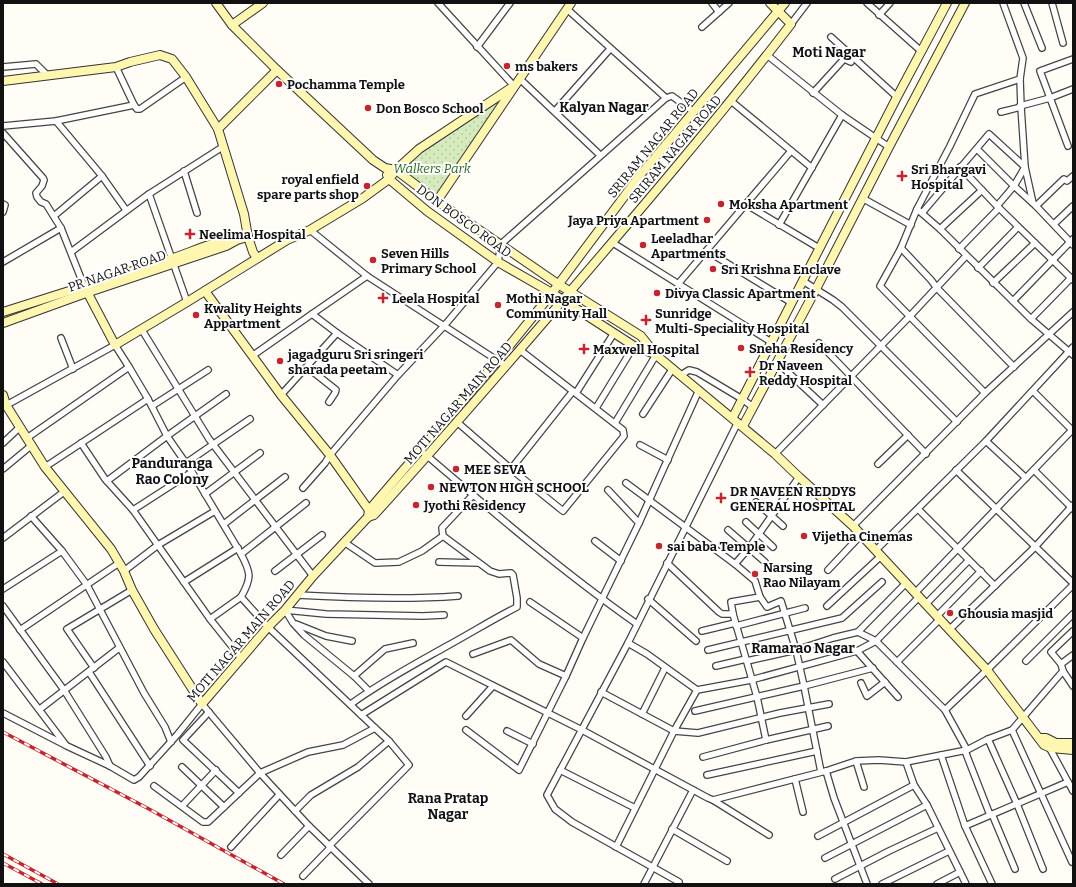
<svg xmlns="http://www.w3.org/2000/svg" width="1076" height="887" viewBox="0 0 1076 887" font-family="Bitter,serif">
<style>
.park{fill:url(#park-dots)}
.lines{fill:none;stroke-linecap:round;stroke-linejoin:round}
.street-casing{stroke:#444;stroke-width:8}
.secondary-casing{stroke:#333;stroke-width:10}
.street{stroke:#fff;stroke-width:5.5}
.secondary{stroke:#fff6b0;stroke-width:8}
.rail-casing{stroke:#c4262e;stroke-width:3.5}
.rail{stroke:#fff;stroke-width:2;stroke-dasharray:6;stroke-linecap:butt}
.poi-dot{fill:#c4262e;stroke:#fff;stroke-width:1.5}
.labels{text-anchor:middle;dominant-baseline:central;stroke-width:4;stroke-linejoin:round;paint-order:stroke}
.poi-label{font-size:13px;font-weight:bold;fill:#111;stroke:#fff;text-anchor:start}
.street-label{font-size:13px;fill:#111;stroke:#fff}
.park-label{font-size:13px;font-style:italic;fill:#2f6b1f;stroke:#fff}
.neighbourhood-label{font-size:14px;font-weight:bold;fill:#111;stroke:#fff}
</style>
<defs>
<pattern id="park-dots" width="8" height="8" patternUnits="userSpaceOnUse"><rect width="8" height="8" fill="#d5ebbd"/><path d="M2 2h.1M6 6h.1" fill="none" stroke="#b6c8a1" stroke-width="1.8" stroke-linecap="round"/></pattern>
</defs>
<rect width="100%" height="100%" fill="#fffdf5"/>
<polygon class="park" points="500,99 436,195 402,170 424,151"/>
<g class="lines">
<g class="street-casing">
<g id="street">
<polyline points="438,3 514,86"/>
<polyline points="712,3 719,12"/>
<polyline points="867,3 921,51"/>
<polyline points="1003,3 1023,58 1020,79 1021,107 1025,167 1033,203"/>
<polyline points="1024,3 1042,48"/>
<polyline points="1052,3 1063,43"/>
<polyline points="879,15 890,3"/>
<polyline points="791,24 807,3"/>
<polyline points="702,27 729,3"/>
<polyline points="831,37 897,97"/>
<polyline points="477,47 510,3"/>
<polyline points="767,55 842,115 889,147"/>
<polyline points="3,67 36,64 48,76"/>
<polyline points="520,79 600,155"/>
<polyline points="813,93 844,59 851,62"/>
<polyline points="666,98 672,96 694,112"/>
<polyline points="731,101 812,168"/>
<polyline points="134,105 137,109 140,109 186,77"/>
<polyline points="1020,106 1050,98 1073,89"/>
<polyline points="555,111 610,49"/>
<polyline points="1001,112 1021,107"/>
<polyline points="56,121 102,176 126,210"/>
<polyline points="3,126 56,121 134,105 116,67"/>
<polyline points="3,133 43,178 44,180 42,186 36,193 37,197 41,202 46,204 61,228 84,286"/>
<polyline points="1068,146 1040,71 1073,59"/>
<polyline points="977,149 1014,186 1036,206 1073,245"/>
<polyline points="960,167 997,206 1073,280"/>
<polyline points="184,171 197,213"/>
<polyline points="149,194 187,302"/>
<polyline points="862,198 911,225"/>
<polyline points="3,204 5,205 3,212"/>
<polyline points="747,205 819,248"/>
<polyline points="1036,206 1064,179 1067,181 1073,176"/>
<polyline points="917,209 940,229 1031,319 1073,355"/>
<polyline points="922,213 989,134 1025,167 1014,186 997,206"/>
<polyline points="54,216 102,176"/>
<polyline points="1054,224 1073,206"/>
<polyline points="779,225 842,115"/>
<polyline points="940,229 982,190"/>
<polyline points="310,230 367,276 506,366"/>
<polyline points="613,243 771,342"/>
<polyline points="901,248 931,280 937,288 1014,367"/>
<polyline points="959,249 999,208"/>
<polyline points="707,251 792,303"/>
<polyline points="71,252 149,194 224,146"/>
<polyline points="3,262 61,228"/>
<polyline points="978,268 1018,227"/>
<polyline points="803,281 833,300 842,307 957,422"/>
<polyline points="993,283 1035,243"/>
<polyline points="678,284 791,151"/>
<polyline points="1013,301 1073,239"/>
<polyline points="1031,319 1071,278"/>
<polyline points="142,330 209,439 313,576"/>
<polyline points="337,333 312,314 367,276"/>
<polyline points="61,338 73,369"/>
<polyline points="819,343 926,454"/>
<polyline points="252,356 312,314"/>
<polyline points="777,362 823,405"/>
<polyline points="307,367 336,390 335,393 329,402"/>
<polyline points="681,375 689,370 697,372 742,399 753,407"/>
<polyline points="1033,391 1073,431"/>
<polyline points="576,393 614,333"/>
<polyline points="985,393 880,286 901,248 917,209 950,146 975,94 1020,79"/>
<polyline points="281,395 337,333 398,375"/>
<polyline points="152,406 208,370"/>
<path d="M3,407L115,345L129,367L148,399L167,436L192,472L241,554C251,573 252,578 241,597L268,627L375,728L343,745L308,752L260,773L208,822H203L154,786"/>
<polyline points="596,408 634,346"/>
<polyline points="643,414 673,368"/>
<polyline points="457,422 511,469 563,511 624,436 623,430 520,350"/>
<polyline points="615,423 656,355"/>
<polyline points="27,438 129,367"/>
<polyline points="986,441 1026,478"/>
<polyline points="3,443 20,427"/>
<polyline points="81,443 105,479 133,510"/>
<polyline points="640,445 668,460"/>
<path d="M425,454C494,513 563,572 637,624"/>
<polyline points="775,454 910,316 966,256"/>
<polyline points="186,463 250,419"/>
<polyline points="878,464 908,435"/>
<polyline points="45,467 148,399"/>
<polyline points="3,469 32,445"/>
<polyline points="511,469 573,391"/>
<polyline points="956,470 1073,583"/>
<polyline points="1034,470 1073,509"/>
<polyline points="192,472 133,510 210,619 242,659"/>
<polyline points="107,481 167,436 226,394"/>
<polyline points="626,483 735,564 755,581 760,597 731,602 733,614 757,697 766,740"/>
<polyline points="303,488 325,463 330,455 398,375 444,326 498,262 501,244 666,98 567,9"/>
<polyline points="608,490 639,523"/>
<polyline points="205,494 260,453"/>
<polyline points="756,502 783,526"/>
<polyline points="918,509 995,586"/>
<polyline points="31,516 62,551 87,585 144,693 165,727 171,742"/>
<polyline points="746,522 773,547"/>
<polyline points="224,524 285,477"/>
<polyline points="853,526 985,393 1073,312"/>
<polyline points="728,530 765,562"/>
<polyline points="3,538 65,491"/>
<polyline points="595,541 621,561"/>
<polyline points="344,542 375,563 399,562 422,551 443,536"/>
<polyline points="876,550 986,441 1073,347"/>
<polyline points="241,554 306,503"/>
<polyline points="439,562 478,563"/>
<polyline points="667,563 719,612 722,614 733,614"/>
<polyline points="735,564 749,548 799,477"/>
<polyline points="828,570 861,535"/>
<polyline points="124,571 158,545 215,511"/>
<polyline points="275,571 322,535"/>
<polyline points="184,582 238,548"/>
<polyline points="3,589 62,551"/>
<polyline points="915,593 1073,429"/>
<path d="M297,595C351,598 404,600 458,596"/>
<polyline points="760,597 767,607 781,601 796,650 804,686 821,772"/>
<polyline points="648,599 696,641"/>
<polyline points="530,602 583,638"/>
<polyline points="926,604 969,560"/>
<polyline points="3,606 64,690 106,757 110,766"/>
<polyline points="827,606 881,556"/>
<polyline points="285,610 326,614 423,616 444,615"/>
<polyline points="285,610 293,623 304,635 354,676"/>
<polyline points="937,616 981,571"/>
<polyline points="210,619 241,597"/>
<polyline points="296,624 326,636 352,641"/>
<polyline points="736,626 805,608"/>
<polyline points="950,629 1035,547 1073,505"/>
<polyline points="20,630 119,563"/>
<polyline points="702,631 735,623"/>
<polyline points="858,632 906,583"/>
<polyline points="628,643 647,654 697,690 751,680 857,651 876,641 919,597"/>
<polyline points="708,650 842,618 882,582"/>
<polyline points="857,651 898,697"/>
<polyline points="473,654 511,640 539,664 566,676"/>
<polyline points="747,661 796,650 833,638 858,632 876,641 945,710 967,750 965,751 990,815 992,814 1015,869"/>
<polyline points="1026,661 1073,614"/>
<polyline points="3,662 65,744"/>
<polyline points="897,662 940,619"/>
<polyline points="1061,664 1051,652 1073,631"/>
<polyline points="716,666 746,659"/>
<polyline points="94,668 67,629 132,590"/>
<polyline points="1063,671 1073,686"/>
<polyline points="89,672 150,766"/>
<polyline points="861,683 867,696 885,682"/>
<polyline points="369,691 354,676 385,649 413,643"/>
<polyline points="601,692 674,731 698,733 780,713 829,704"/>
<path d="M351,704C381,682 415,664 447,646C471,633 493,619 517,607V598L513,575L511,573L499,574L490,571L443,536L442,528L472,496"/>
<polyline points="40,709 119,648"/>
<polyline points="945,710 987,670 1073,585"/>
<polyline points="695,711 804,686 873,668"/>
<polyline points="209,712 183,740 239,793"/>
<polyline points="3,713 67,746 110,766 134,780 139,777 177,735 202,704 260,773 309,826 369,884"/>
<polyline points="642,714 665,668"/>
<polyline points="361,715 446,662 582,730 708,798 713,800 769,835"/>
<polyline points="466,716 493,686"/>
<polyline points="466,730 519,770 566,676 583,638 639,523 699,390"/>
<polyline points="1012,730 1072,862"/>
<polyline points="507,731 533,744"/>
<polyline points="988,739 1017,804 1043,869"/>
<polyline points="1049,747 1073,791"/>
<polyline points="941,755 965,826 992,884"/>
<polyline points="703,757 766,740 828,726"/>
<polyline points="856,761 864,787"/>
<polyline points="906,762 914,785 927,805 966,884"/>
<polyline points="182,767 224,807"/>
<polyline points="560,770 635,808"/>
<polyline points="826,771 834,798 867,884"/>
<polyline points="707,775 817,751"/>
<polyline points="795,779 803,812"/>
<polyline points="713,800 826,771 856,761 879,760 906,762 967,750 988,739 1012,730 1063,671 1061,664 1073,655"/>
<polyline points="182,806 216,770"/>
<polyline points="295,811 311,795 358,767 389,741"/>
<polyline points="965,826 1068,782"/>
<polyline points="672,829 727,861"/>
<polyline points="818,836 914,785"/>
<polyline points="329,846 409,765 389,741 375,728"/>
<polyline points="231,847 279,795"/>
<polyline points="616,847 674,731 697,690"/>
<polyline points="281,855 309,826"/>
<polyline points="825,858 927,805"/>
<polyline points="303,876 331,847"/>
<polyline points="835,879 889,851 938,828"/>
<polyline points="679,882 572,822 555,809 547,795 628,643 738,422"/>
<polyline points="644,884 693,790"/>
<polyline points="882,884 949,851"/>
<polyline points="937,884 960,872"/>
</g>
</g>
<g class="secondary-casing">
<g id="secondary">
<polyline points="216,3 232,25 277,70 373,160 385,168 396,170 437,201 558,284 641,336 656,355 775,454 799,477 853,526 987,670 1044,745 1051,748 1073,750"/>
<polyline points="232,25 263,3"/>
<polyline points="3,81 116,67 130,62 160,55 172,59 186,77 218,129 244,214 248,237 253,252 257,258"/>
<polyline points="218,129 277,70"/>
<polyline points="387,175 389,179 427,211 498,262 552,293 634,346 655,354"/>
<polyline points="437,201 571,3"/>
<polyline points="84,286 115,345 187,302 287,240 310,230 363,198 389,179 396,170 419,149 514,86"/>
<polyline points="205,291 281,395 330,455 371,513"/>
<path d="M3,312C59,294 115,277 170,259C188,254 217,239 234,240"/>
<polyline points="3,323 86,293 226,246 237,240 248,237"/>
<path d="M3,395L6,405L45,467L111,549L124,571L132,590L154,629L202,704L268,627L285,610L313,576L368,517L374,515C438,445 500,373 562,301C640,210 718,119 791,24L770,3"/>
<polyline points="733,417 897,97 947,3"/>
<polyline points="743,426 816,289 889,147 965,3"/>
<polyline points="368,517 369,510 497,361 552,293 641,174 785,3"/>
<polyline points="1039,738 1046,738 1056,743 1073,743"/>
</g>
</g>
<use href="#street" class="street"/>
<use href="#secondary" class="secondary"/>
<g class="rail-casing">
<g id="rail">
<polyline points="3,732 149,809 284,884"/>
<polyline points="3,854 58,884"/>
<polyline points="3,863 42,884"/>
</g>
</g>
<use href="#rail" class="rail"/>
</g>
<g class="poi-dot">
<circle cx="507" cy="66" r="4"/>
<circle cx="279" cy="84" r="4"/>
<circle cx="368" cy="108" r="4"/>
<path d="M900 170h4v4h4v4h-4v4h-4v-4h-4v-4h4z"/>
<circle cx="367" cy="186" r="4"/>
<circle cx="721" cy="204" r="4"/>
<circle cx="707" cy="220" r="4"/>
<path d="M188 228h4v4h4v4h-4v4h-4v-4h-4v-4h4z"/>
<circle cx="643" cy="245" r="4"/>
<circle cx="373" cy="260" r="4"/>
<circle cx="713" cy="269" r="4"/>
<circle cx="657" cy="293" r="4"/>
<path d="M381 292h4v4h4v4h-4v4h-4v-4h-4v-4h4z"/>
<circle cx="498" cy="305" r="4"/>
<circle cx="196" cy="315" r="4"/>
<path d="M644 314h4v4h4v4h-4v4h-4v-4h-4v-4h4z"/>
<circle cx="741" cy="348" r="4"/>
<path d="M582 343h4v4h4v4h-4v4h-4v-4h-4v-4h4z"/>
<circle cx="280" cy="361" r="4"/>
<path d="M748 366h4v4h4v4h-4v4h-4v-4h-4v-4h4z"/>
<circle cx="456" cy="469" r="4"/>
<circle cx="431" cy="487" r="4"/>
<path d="M719 492h4v4h4v4h-4v4h-4v-4h-4v-4h4z"/>
<circle cx="416" cy="505" r="4"/>
<circle cx="804" cy="536" r="4"/>
<circle cx="659" cy="546" r="4"/>
<circle cx="755" cy="574" r="4"/>
<circle cx="950" cy="613" r="4"/>
</g>
<g class="labels">
<g class="poi-label">
<text x="515" y="66">ms bakers</text>
<text x="287" y="84">Pochamma Temple</text>
<text x="376" y="108">Don Bosco School</text>
<text x="911" y="169">Sri Bhargavi<tspan x="911" dy="15">Hospital</tspan></text>
<text x="359" y="179" text-anchor="end">royal enfield<tspan x="359" dy="15">spare parts shop</tspan></text>
<text x="729" y="204">Moksha Apartment</text>
<text x="699" y="220" text-anchor="end">Jaya Priya Apartment</text>
<text x="199" y="234">Neelima Hospital</text>
<text x="651" y="238">Leeladhar<tspan x="651" dy="15">Apartments</tspan></text>
<text x="381" y="253">Seven Hills<tspan x="381" dy="15">Primary School</tspan></text>
<text x="721" y="269">Sri Krishna Enclave</text>
<text x="665" y="293">Divya Classic Apartment</text>
<text x="392" y="298">Leela Hospital</text>
<text x="506" y="298">Mothi Nagar<tspan x="506" dy="15">Community Hall</tspan></text>
<text x="204" y="308">Kwality Heights<tspan x="204" dy="15">Appartment</tspan></text>
<text x="655" y="313">Sunridge<tspan x="655" dy="15">Multi-Speciality Hospital</tspan></text>
<text x="749" y="348">Sneha Residency</text>
<text x="593" y="349">Maxwell Hospital</text>
<text x="288" y="354">jagadguru Sri sringeri<tspan x="288" dy="15">sharada peetam</tspan></text>
<text x="759" y="365">Dr Naveen<tspan x="759" dy="15">Reddy Hospital</tspan></text>
<text x="464" y="469">MEE SEVA</text>
<text x="439" y="487">NEWTON HIGH SCHOOL</text>
<text x="730" y="491">DR NAVEEN REDDYS<tspan x="730" dy="15">GENERAL HOSPITAL</tspan></text>
<text x="424" y="505">Jyothi Residency</text>
<text x="812" y="536">Vijetha Cinemas</text>
<text x="667" y="546">sai baba Temple</text>
<text x="763" y="567">Narsing<tspan x="763" dy="15">Rao Nilayam</tspan></text>
<text x="958" y="613">Ghousia masjid</text>
</g>
<g class="street-label">
<text transform="translate(653 143) rotate(-51)">SRIRAM NAGAR ROAD</text>
<text transform="translate(675 149) rotate(-50)">SRIRAM NAGAR ROAD</text>
<text transform="translate(464 221) rotate(36)">DON BOSCO ROAD</text>
<text transform="translate(117 271) rotate(-19)">PR NAGAR ROAD</text>
<text transform="translate(458 403) rotate(-49)">MOTI NAGAR MAIN ROAD</text>
<text transform="translate(241 641) rotate(-49)">MOTI NAGAR MAIN ROAD</text>
</g>
<g class="park-label">
<text x="432" y="168">Walkers Park</text>
</g>
<g class="neighbourhood-label">
<text x="829" y="52">Moti Nagar</text>
<text x="604" y="107">Kalyan Nagar</text>
<text x="172" y="463">Panduranga<tspan x="172" dy="16">Rao Colony</tspan></text>
<text x="803" y="648">Ramarao Nagar</text>
<text x="448" y="798">Rana Pratap<tspan x="448" dy="16">Nagar</tspan></text>
</g>
</g>
<rect width="1076" height="887" fill="none" stroke="#111111" stroke-width="8"/>
</svg>
